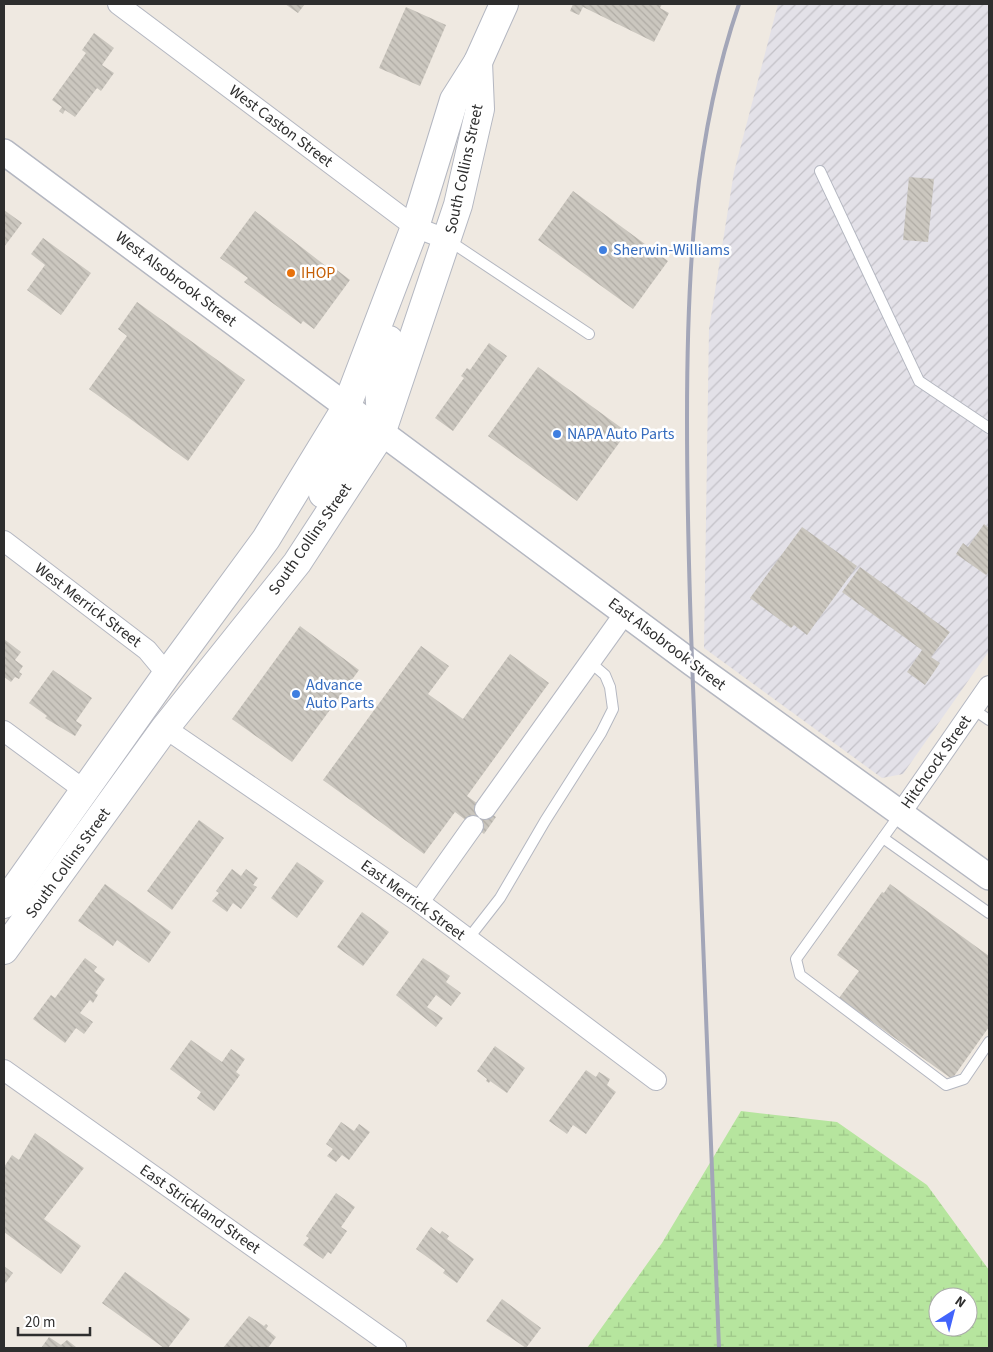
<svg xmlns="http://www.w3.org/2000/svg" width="993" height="1352" viewBox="0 0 993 1352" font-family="'Source Sans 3',sans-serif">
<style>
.industrial{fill:url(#industrial-furrows)}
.wetland{fill:url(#wetland-marsh);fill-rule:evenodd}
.building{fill:url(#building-back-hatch)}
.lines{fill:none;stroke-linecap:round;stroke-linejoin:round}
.service-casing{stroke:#b4b7c1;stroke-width:12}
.minor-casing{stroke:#b4b7c1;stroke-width:22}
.tertiary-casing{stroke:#b4b7c1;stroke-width:28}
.secondary-casing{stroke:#b4b7c1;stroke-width:30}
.service{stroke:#fff;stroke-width:10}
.minor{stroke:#fff;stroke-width:20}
.tertiary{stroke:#fff;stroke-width:25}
.secondary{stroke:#fff;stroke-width:28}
.rail{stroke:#a3a6b8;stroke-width:4}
.shop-dot{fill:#3f7fe0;stroke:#fff;stroke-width:2}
.food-dot{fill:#e8710a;stroke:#fff;stroke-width:2}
.labels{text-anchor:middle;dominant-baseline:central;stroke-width:5;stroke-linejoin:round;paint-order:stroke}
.street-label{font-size:16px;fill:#2e2e2e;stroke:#fff}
.shop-label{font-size:16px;fill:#366cbe;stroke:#fff;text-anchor:start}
.food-label{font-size:16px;fill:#c56008;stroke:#fff;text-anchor:start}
</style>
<defs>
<pattern id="industrial-furrows" width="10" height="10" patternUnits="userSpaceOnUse" patternTransform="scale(1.25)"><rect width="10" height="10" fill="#e3e1e8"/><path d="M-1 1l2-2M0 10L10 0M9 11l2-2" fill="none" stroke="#c3c1c7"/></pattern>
<pattern id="wetland-marsh" width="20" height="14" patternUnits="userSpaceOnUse" patternTransform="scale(1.25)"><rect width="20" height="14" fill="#b6e59e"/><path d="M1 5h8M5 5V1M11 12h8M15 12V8" fill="none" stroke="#9dc588"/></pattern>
<pattern id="building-back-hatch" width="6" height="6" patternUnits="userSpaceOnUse" patternTransform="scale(1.25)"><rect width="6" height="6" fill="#cbc7bf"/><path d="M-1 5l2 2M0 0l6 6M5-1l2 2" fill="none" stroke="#afaba4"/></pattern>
</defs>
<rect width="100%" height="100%" fill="#efe9e1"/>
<polygon class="industrial" points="778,4 989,4 989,651 903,774 882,778 704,648 709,329 734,172"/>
<path class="wetland" d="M741,1111L837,1122L927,1185L989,1270V1348H587L662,1243ZM938,1297H968V1327H938Z"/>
<g class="building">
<polygon points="285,4 305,4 298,13"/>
<polygon points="573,4 662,4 660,8 669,13 654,42 583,7 579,15 570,11"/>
<polygon points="406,7 446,25 420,86 379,68"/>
<polygon points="94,33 114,48 102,65 114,73 101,91 97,88 75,117 65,110 63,114 59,111 62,107 52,100 86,53 82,50"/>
<polygon points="909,177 934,179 928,242 903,240"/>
<polygon points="573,191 668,261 633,309 538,240"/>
<polygon points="4,210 22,223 4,247"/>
<polygon points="255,211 327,267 329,264 350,280 314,329 303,321 301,324 244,282 248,278 220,258"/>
<polygon points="43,238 91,273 61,315 27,290 45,265 31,254"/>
<polygon points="137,302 245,380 188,461 89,389 127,336 118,329"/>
<polygon points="489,343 507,356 453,431 435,418 464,378 461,376 467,368 470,370"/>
<polygon points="538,367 627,432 577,501 488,436"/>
<polygon points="984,524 989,528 989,572 986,575 956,554 963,543 968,547"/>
<polygon points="802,527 857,566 807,635 794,625 791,628 750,598"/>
<polygon points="860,567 950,632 931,657 940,663 925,685 907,672 922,650 842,592"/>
<polygon points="300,626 359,670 292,762 232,719"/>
<polygon points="4,639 21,652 15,660 23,666 19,672 22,674 19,679 15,677 11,682 4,677"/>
<polygon points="421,646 449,666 428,694 463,719 510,654 549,683 467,796 496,817 484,834 455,812 424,854 323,780"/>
<polygon points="53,670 92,698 76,721 82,725 75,736 45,718 47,716 29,703"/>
<polygon points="199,820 224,838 172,910 147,891"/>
<polygon points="297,862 324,881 297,918 271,898"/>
<polygon points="232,869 241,876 246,869 258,878 253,885 257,887 241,909 233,903 227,912 212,901 219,893 216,891"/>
<polygon points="105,884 171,932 149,963 117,940 113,946 78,921"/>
<polygon points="890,884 989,956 989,1027 952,1079 839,998 859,971 837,955 882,892 884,893"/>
<polygon points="362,912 389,932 363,966 337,947"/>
<polygon points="85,958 97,967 94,971 105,979 95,993 98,995 93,1003 90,1000 80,1013 93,1022 84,1034 76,1028 65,1043 33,1019 51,995 55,998"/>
<polygon points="423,958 450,976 446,982 461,993 451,1006 436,995 427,1007 443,1018 436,1027 396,995"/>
<polygon points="191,1040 222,1062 231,1049 245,1059 236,1072 240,1075 214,1111 197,1098 201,1092 170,1069"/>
<polygon points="495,1046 525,1068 507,1093 490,1081 489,1083 486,1081 487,1079 477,1071"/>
<polygon points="586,1070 596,1077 599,1072 610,1079 607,1085 616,1092 586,1134 573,1125 567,1134 549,1121"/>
<polygon points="341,1122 354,1131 359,1124 370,1132 349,1160 342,1155 336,1162 327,1156 333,1149 326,1144"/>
<polygon points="35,1133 84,1168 44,1219 81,1246 61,1274 4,1232 4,1167 12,1155 19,1160"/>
<polygon points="336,1193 355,1207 341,1227 347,1231 331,1254 328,1252 323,1259 303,1245 309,1238 306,1236"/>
<polygon points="431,1227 440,1234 442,1231 449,1236 447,1239 474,1259 457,1283 443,1273 445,1270 416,1249"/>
<polygon points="4,1266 13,1273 4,1285"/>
<polygon points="125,1272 190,1319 168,1348 164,1348 102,1303"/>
<polygon points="502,1299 541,1328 526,1348 486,1321"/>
<polygon points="249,1316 264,1326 266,1324 268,1326 266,1329 276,1337 268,1348 223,1348"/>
<polygon points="49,1337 61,1345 67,1340 76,1347 41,1348"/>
</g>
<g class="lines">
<g class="service-casing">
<g id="service">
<polyline points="820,171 919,381 989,428"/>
<polyline points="448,240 589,334"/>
<polyline points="973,709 989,720"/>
<polyline points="900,814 796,959 800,975 946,1085 964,1079 989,1042"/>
<polyline points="883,838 989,913"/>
<polyline points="468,939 500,898 545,821 601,733 613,709 610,687 605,675 590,662"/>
</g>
</g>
<g class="minor-casing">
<g id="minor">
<polyline points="118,4 415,227 448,240"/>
<polyline points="4,541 147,650 167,674"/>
<polyline points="165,728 419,902 656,1080"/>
<polyline points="4,731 84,790"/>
<polyline points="485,809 625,613"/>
<polyline points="900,814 989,686"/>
<polyline points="419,902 473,826"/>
<polyline points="4,1070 396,1348"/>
</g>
</g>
<g class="tertiary-casing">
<polyline id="tertiary" points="4,152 692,663 989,877"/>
</g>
<g class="secondary-casing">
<g id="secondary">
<polyline points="381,420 378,367 389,340"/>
<polyline points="323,494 337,471 352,433 346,408"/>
<polyline points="4,904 167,674 266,539 346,408 415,227 454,100 478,62 504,4"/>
<polyline points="4,950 165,728 297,563 381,434 458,205 480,109 478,62"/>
</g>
</g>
<use href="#service" class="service"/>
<use href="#minor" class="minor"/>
<use href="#tertiary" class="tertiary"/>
<use href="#secondary" class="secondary"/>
<path class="rail" d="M719,1348C711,1136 702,923 694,711C690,614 687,516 687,419C687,278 693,138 739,4"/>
</g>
<g class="shop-dot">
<circle cx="603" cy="250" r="5"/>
<circle cx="557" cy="434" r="5"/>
<circle cx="296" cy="694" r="5"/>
</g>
<circle class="food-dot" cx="291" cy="273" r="5"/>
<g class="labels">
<g class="street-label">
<text transform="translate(281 126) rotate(37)">West Caston Street</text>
<text transform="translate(464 169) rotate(-78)">South Collins Street</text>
<text transform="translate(176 279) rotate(37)">West Alsobrook Street</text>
<text transform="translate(310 539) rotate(-55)">South Collins Street</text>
<text transform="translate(88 605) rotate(37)">West Merrick Street</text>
<text transform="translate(667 644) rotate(37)">East Alsobrook Street</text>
<text transform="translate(936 762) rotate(-55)">Hitchcock Street</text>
<text transform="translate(68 863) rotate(-54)">South Collins Street</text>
<text transform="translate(413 900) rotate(36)">East Merrick Street</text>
<text transform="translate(200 1209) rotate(35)">East Strickland Street</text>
</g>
<g class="shop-label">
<text x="613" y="250">Sherwin-Williams</text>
<text x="567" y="434">NAPA Auto Parts</text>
<text x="306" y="685">Advance<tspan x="306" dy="18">Auto Parts</tspan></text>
</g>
<g class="food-label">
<text x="301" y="273">IHOP</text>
</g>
</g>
<rect width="993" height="1352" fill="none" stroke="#2e2e2e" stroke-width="10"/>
<g transform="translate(953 1312) rotate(36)"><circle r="24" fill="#ffffff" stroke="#ababab"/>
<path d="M0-4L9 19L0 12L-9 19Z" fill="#4264fb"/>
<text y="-8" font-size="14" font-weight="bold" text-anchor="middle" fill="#2e2e2e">N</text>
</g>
<path d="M18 1327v8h72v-8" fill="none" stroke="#2e2e2e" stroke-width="2.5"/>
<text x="25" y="1327" font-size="15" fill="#2e2e2e" stroke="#ffffff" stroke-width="4" paint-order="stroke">20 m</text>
</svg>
